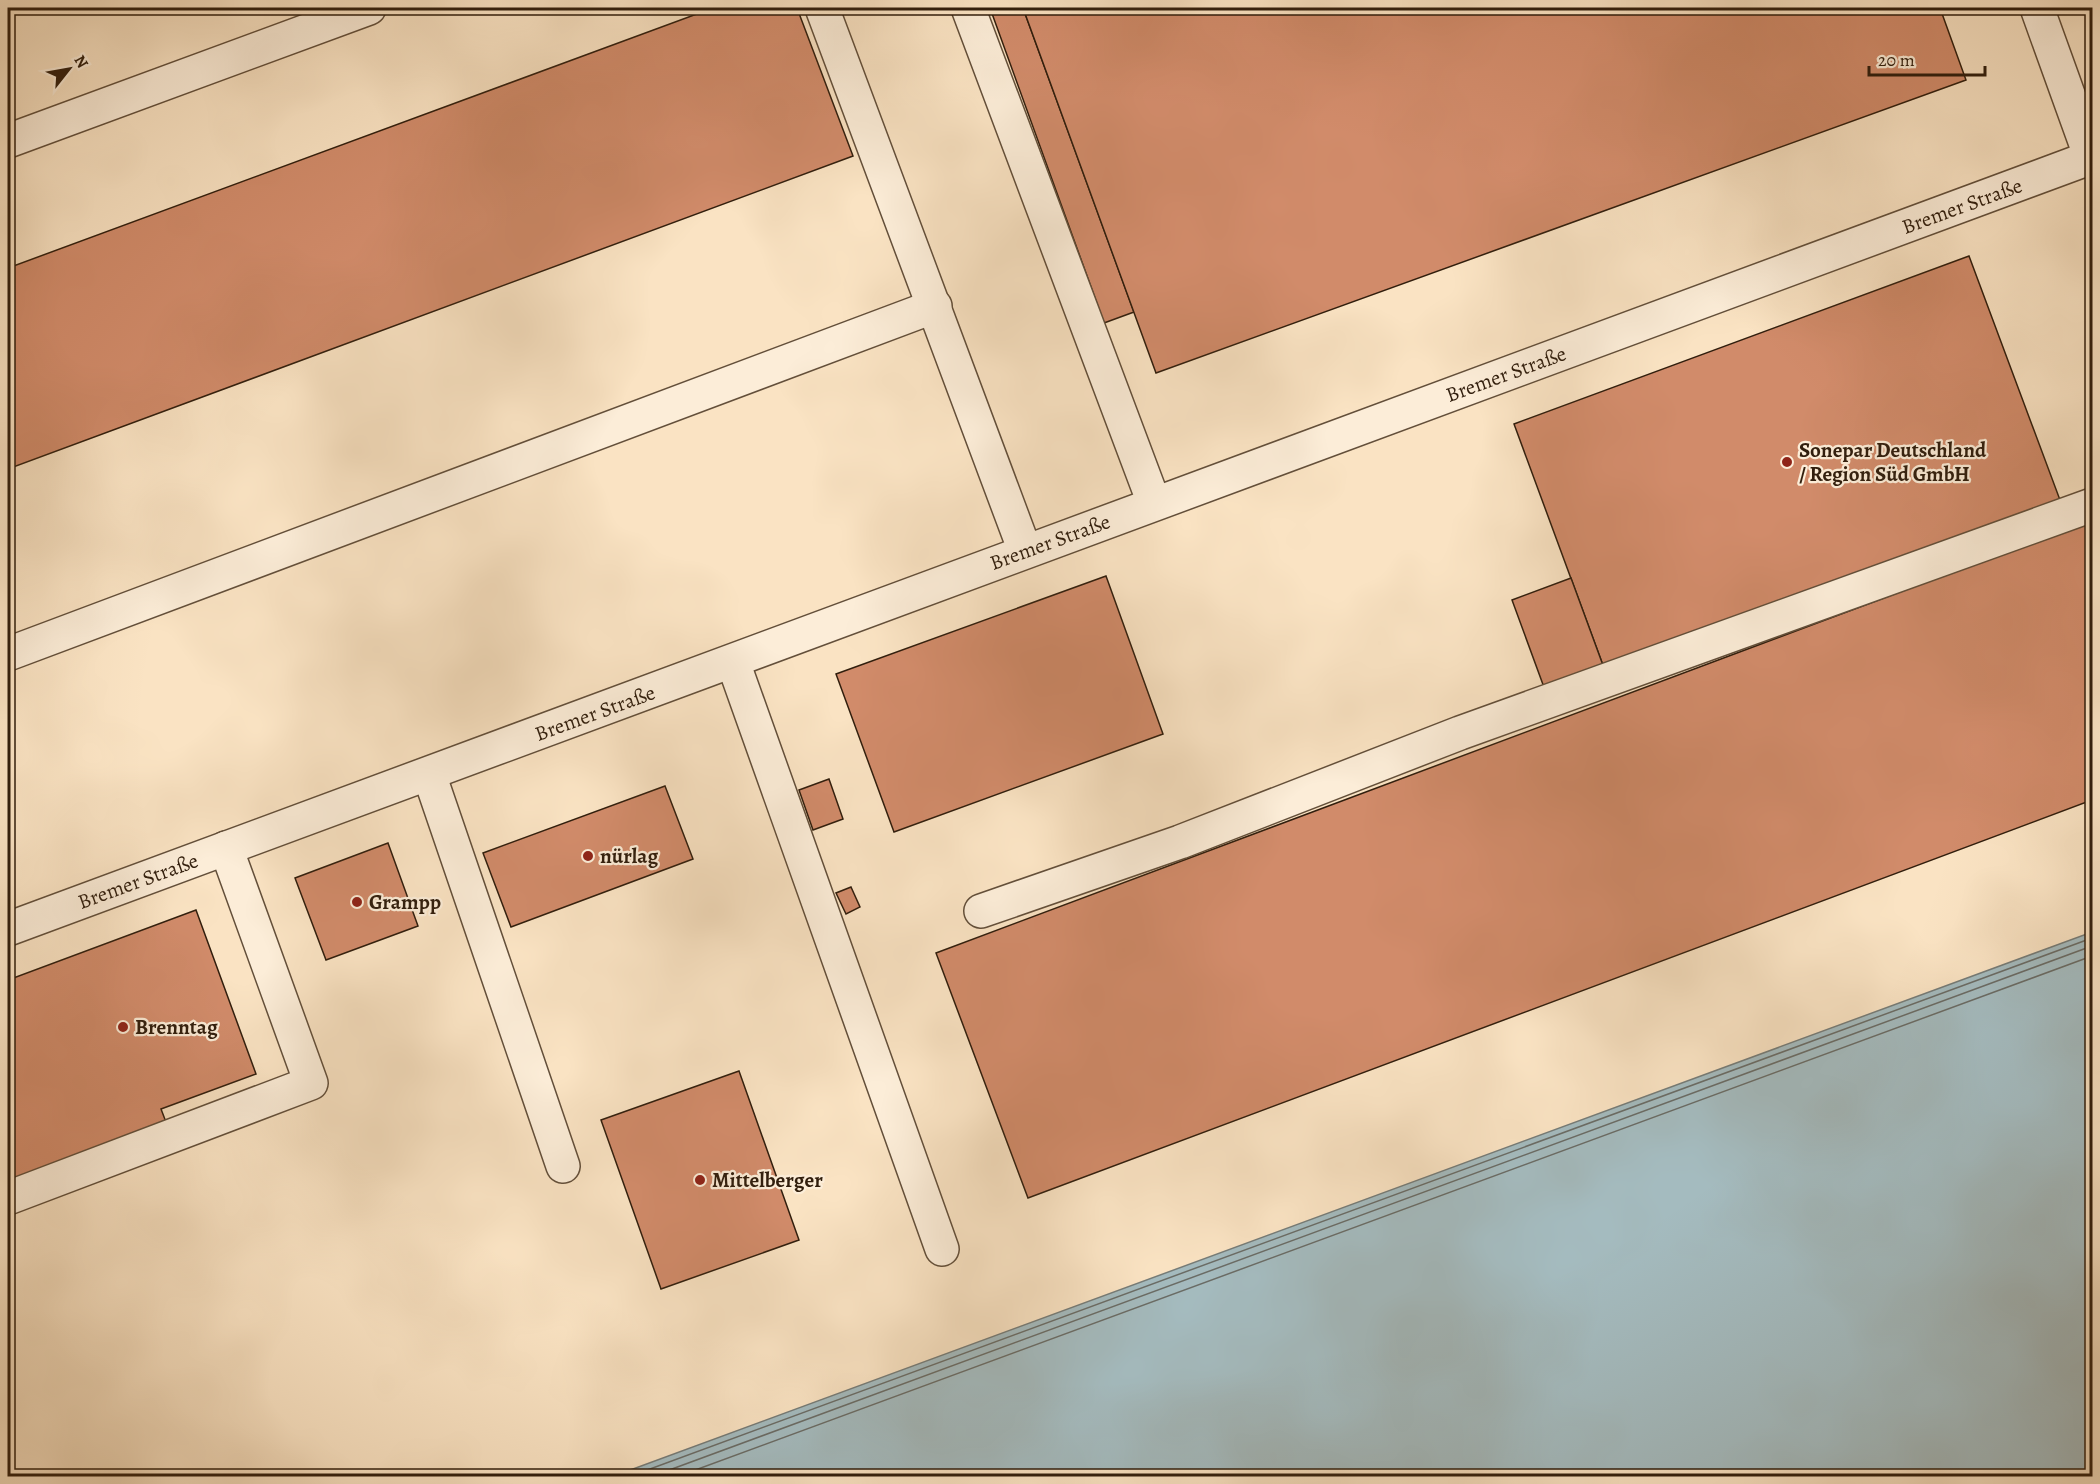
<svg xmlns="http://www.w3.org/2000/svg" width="2100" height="1484" viewBox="0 0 2100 1484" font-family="Alegreya,serif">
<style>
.water{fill:#a4bbbf;stroke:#767c78;stroke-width:1.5}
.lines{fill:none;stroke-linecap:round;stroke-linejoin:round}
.shore{stroke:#6a6c66;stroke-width:1.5}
.building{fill:#d18b6a;stroke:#311e0d;stroke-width:1.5}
.minor-casing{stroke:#634f3a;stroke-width:36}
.minor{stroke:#fcedd8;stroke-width:33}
.poi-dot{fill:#8f2418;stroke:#fcedd8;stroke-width:2}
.labels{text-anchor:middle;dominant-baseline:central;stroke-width:4.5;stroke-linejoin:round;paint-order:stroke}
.street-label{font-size:21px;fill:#311e0d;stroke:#fcedd8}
.poi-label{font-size:21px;font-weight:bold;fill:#311e0d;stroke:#fcedd8;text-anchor:start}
</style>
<rect width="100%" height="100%" fill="#fae3c3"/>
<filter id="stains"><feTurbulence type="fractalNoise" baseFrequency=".00333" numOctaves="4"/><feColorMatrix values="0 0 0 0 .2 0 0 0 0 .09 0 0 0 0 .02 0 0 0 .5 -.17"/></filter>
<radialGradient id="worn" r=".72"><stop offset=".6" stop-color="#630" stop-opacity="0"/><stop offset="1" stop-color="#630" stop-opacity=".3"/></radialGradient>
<polygon class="water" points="2092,932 2092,1476 614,1476"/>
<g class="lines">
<g class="shore">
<polyline points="631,1476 2092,938"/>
<polyline points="653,1476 2092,946"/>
<polyline points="679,1476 2092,956"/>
</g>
</g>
<g class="building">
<polygon points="713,8 797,8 853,156 8,469 8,268"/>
<polygon points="990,8 1023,8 1134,312 1104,323"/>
<polygon points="1023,8 1940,8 1966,80 1156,373"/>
<polygon points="1969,256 2060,500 1604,668 1514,424"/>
<polygon points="2092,520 2092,800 1028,1198 936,953"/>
<polygon points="1106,576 1163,734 894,832 836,674"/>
<polygon points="1571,578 1604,668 1545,690 1512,600"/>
<polygon points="829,779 843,819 813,830 799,790"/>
<polygon points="665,786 693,859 511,927 483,853"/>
<polygon points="388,843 418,926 326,960 295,878"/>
<polygon points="851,887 860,907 846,914 836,893"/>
<polygon points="196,910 256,1074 161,1109 169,1130 8,1189 8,980"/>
<polygon points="739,1071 799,1240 661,1289 601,1120"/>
</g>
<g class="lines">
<g class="minor-casing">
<g id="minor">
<polyline points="822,8 1025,551"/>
<polyline points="968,8 1154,503"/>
<polyline points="2037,8 2091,158"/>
<polyline points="8,141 369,8"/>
<polyline points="8,654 935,306"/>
<polyline points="733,662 942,1249"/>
<polyline points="429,774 563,1166"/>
<polyline points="981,911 1180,842 1460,733 2092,505"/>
<polyline points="8,929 2092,157"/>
<polyline points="8,1198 311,1083 226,848"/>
</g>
</g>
<use href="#minor" class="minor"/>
</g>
<g class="poi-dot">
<circle cx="1787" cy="462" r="6"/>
<circle cx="588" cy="856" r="6"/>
<circle cx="357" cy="902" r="6"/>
<circle cx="123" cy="1027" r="6"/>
<circle cx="700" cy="1180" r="6"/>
</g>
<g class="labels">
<g class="street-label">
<text transform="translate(1962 206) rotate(-20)">Bremer Straße</text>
<text transform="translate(1506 374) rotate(-20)">Bremer Straße</text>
<text transform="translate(1050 542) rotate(-20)">Bremer Straße</text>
<text transform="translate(595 713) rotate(-20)">Bremer Straße</text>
<text transform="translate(138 881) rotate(-20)">Bremer Straße</text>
</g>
<g class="poi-label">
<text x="1799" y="450">Sonepar Deutschland<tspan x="1799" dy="24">/ Region Süd GmbH</tspan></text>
<text x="600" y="856">nürlag</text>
<text x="369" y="902">Grampp</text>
<text x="135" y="1027">Brenntag</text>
<text x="712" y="1180">Mittelberger</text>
</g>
</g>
<rect width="2100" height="1484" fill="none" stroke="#fae3c3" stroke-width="30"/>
<rect x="9" y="9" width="2082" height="1466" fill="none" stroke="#311e0d" stroke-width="3"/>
<rect x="15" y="15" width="2070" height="1454" fill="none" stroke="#311e0d" stroke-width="1.5"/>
<g transform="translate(69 69) rotate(59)" stroke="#fcedd8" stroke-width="4.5" paint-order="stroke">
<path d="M0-4.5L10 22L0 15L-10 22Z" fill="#311e0d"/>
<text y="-9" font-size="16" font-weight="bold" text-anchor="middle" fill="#311e0d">N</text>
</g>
<path d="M1869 66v9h116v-9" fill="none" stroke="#311e0d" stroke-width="3"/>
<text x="1878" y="66" font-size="18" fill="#311e0d" stroke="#fcedd8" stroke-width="4.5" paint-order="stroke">20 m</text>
<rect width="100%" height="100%" filter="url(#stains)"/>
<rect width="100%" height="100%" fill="url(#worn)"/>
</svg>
